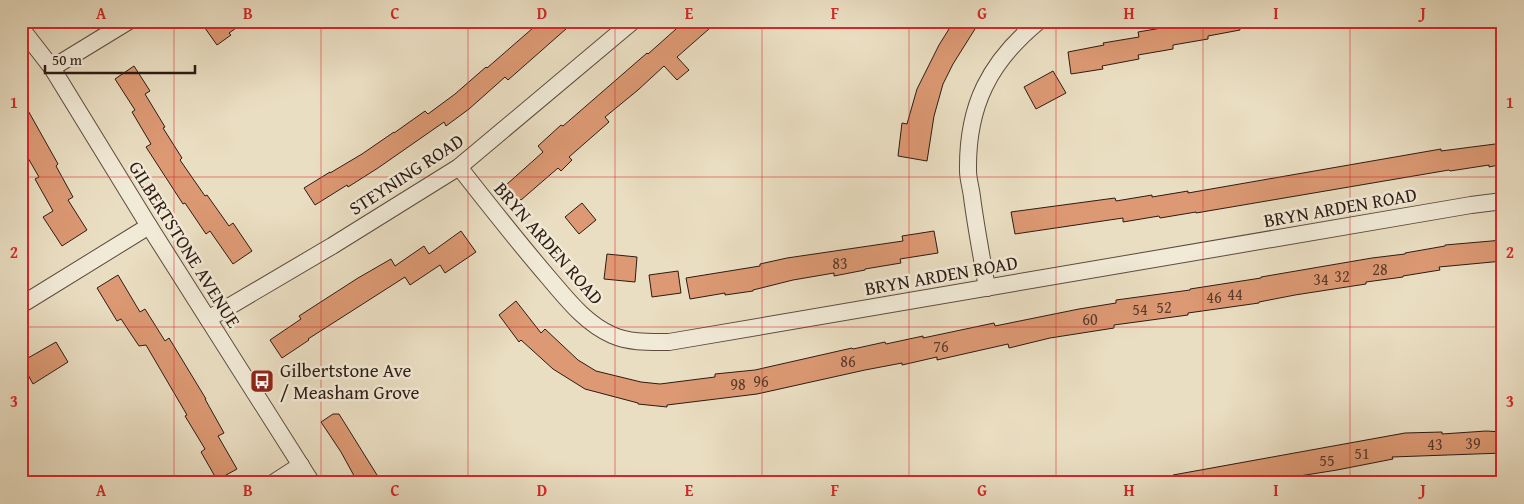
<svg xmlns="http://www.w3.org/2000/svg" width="1524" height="504" viewBox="0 0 1524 504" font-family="'Gentium Book Plus',serif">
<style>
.building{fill:#dc9973;stroke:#2d1b14}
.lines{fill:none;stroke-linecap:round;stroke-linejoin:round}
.street-casing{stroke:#5c4c40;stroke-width:18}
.street{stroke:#f1ead7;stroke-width:16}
.grid{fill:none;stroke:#d62828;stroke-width:1;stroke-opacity:0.55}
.labels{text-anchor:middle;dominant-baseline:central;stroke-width:5;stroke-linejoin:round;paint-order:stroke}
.number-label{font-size:16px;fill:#593a2c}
.street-label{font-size:19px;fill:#2d1b14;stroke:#f1ead7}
.poi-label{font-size:19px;fill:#2d1b14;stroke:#f1ead7;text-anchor:start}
.neatline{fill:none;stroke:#d62828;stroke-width:2}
.grid-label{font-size:16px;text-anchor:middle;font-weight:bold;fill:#d62828}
</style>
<rect width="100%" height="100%" fill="#eadec2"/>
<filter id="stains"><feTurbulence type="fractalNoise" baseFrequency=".004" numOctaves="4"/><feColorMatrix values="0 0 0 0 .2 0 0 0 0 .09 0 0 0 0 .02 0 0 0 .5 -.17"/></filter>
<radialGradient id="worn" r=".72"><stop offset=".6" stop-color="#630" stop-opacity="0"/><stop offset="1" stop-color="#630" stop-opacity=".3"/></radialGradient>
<g class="building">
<polygon points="200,21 246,21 229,33 231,35 217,45"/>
<polygon points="541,21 575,21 508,80 505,77 469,109 446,126 444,122 378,168 348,187 347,185 315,205 304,188 330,172 330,173 362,154 394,132 394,133 425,111 428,114 455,94 486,67 487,68"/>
<polygon points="685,21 718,21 677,57 689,70 677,80 664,66 638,90 605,117 609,122 569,157 572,160 561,171 558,168 521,200 506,185 543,152 538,146 561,125 563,126 647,53 648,54"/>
<polygon points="954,21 980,21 953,64 943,84 934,116 927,161 898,156 902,123 907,124 917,89 939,45"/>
<polygon points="1172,21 1240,21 1240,30 1208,36 1208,39 1173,45 1173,49 1138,55 1139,59 1102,66 1103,69 1071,74 1068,52 1104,45 1103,43 1139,37 1138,32 1173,26"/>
<polygon points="134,66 150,91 145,94 165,127 163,128 182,158 180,160 205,196 207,195 229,226 233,223 252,251 233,264 210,231 206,234 185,203 183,204 146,147 151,144 132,112 135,110 115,79"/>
<polygon points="1053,71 1066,93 1036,109 1024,87"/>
<polygon points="21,98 58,164 56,166 73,197 68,200 87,230 62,246 43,217 53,211 35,179 39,177 21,146"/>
<polygon points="1503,143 1503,164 1489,167 1489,165 1450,171 1449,170 1196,213 1196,212 1160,218 1159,216 1123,222 1123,218 1015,234 1011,212 1115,198 1116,201 1152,195 1152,197 1188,191 1188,193 1441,149 1441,151"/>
<polygon points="582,203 596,220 579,234 565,217"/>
<polygon points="461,231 476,252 445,273 440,265 410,285 405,277 308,339 309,340 282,358 270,340 301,319 299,316 358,278 391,259 395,266 424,246 429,254"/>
<polygon points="934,231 938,253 900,259 901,263 865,269 865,270 834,276 834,273 793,280 753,290 753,291 725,295 725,293 690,299 686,278 760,266 760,264 787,258 903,241 902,236"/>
<polygon points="1503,240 1503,261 1439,267 1440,270 1403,276 1403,277 1366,282 1366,284 1295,295 1259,302 1259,303 1188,313 1188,315 1114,325 1114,328 1050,338 1009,348 1008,344 937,360 937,357 902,365 902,363 865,370 757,394 667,405 667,407 638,404 638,403 585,389 553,369 521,340 519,342 499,315 516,301 541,333 545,329 578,360 596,371 641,382 660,384 715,377 715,374 755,370 852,348 853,349 885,342 886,344 923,336 923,338 994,323 995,326 1079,309 1116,303 1116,300 1190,290 1190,289 1261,278 1261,277 1372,258 1405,254 1405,253 1445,246 1445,245"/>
<polygon points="607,254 637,257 635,282 604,279"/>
<polygon points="678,271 681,293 652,297 649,275"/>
<polygon points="118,275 140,312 145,309 165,341 169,338 206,399 205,399 224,433 218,436 237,469 217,480 201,452 205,449 185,416 187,415 146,345 139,346 121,319 117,321 97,288"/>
<polygon points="56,342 68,362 33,384 21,362"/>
<polygon points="333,414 339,414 382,483 358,483 341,452 321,422"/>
<polygon points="1486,431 1503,432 1503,453 1392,457 1393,459 1337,470 1256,483 1174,483 1173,475 1405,433 1442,432 1442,434"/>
</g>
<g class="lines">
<g class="street-casing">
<g id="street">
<polyline points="21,28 52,68 149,226 312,483"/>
<polyline points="52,68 129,21"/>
<path d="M459,167C488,204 517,241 548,277C567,299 585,323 612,335C630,343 650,342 669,342L1471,205L1503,201"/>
<path d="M987,288C982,258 976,228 972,197C971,188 968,179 968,171C967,106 989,62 1039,21"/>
<polyline points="21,305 149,226"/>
<polyline points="208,319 332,246 459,167 633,21"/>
<polyline points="273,483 301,465"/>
</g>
</g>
<use href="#street" class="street"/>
</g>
<path class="grid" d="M174,21V483M321,21V483M468,21V483M615,21V483M762,21V483M909,21V483M1056,21V483M1203,21V483M1350,21V483M21,177H1503M21,327H1503"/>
<defs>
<g id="bus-square" transform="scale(1.25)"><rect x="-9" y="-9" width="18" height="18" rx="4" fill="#8f2418" stroke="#f1ead7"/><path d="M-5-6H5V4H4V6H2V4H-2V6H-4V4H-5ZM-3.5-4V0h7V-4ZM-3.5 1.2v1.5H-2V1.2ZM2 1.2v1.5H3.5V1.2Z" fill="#fff"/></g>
</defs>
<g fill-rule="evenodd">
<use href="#bus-square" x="262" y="381"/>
</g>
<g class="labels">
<g class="number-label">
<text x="840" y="263">83</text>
<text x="1380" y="269">28</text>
<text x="1342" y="276">32</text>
<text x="1321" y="279">34</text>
<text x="1235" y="294">44</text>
<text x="1214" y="297">46</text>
<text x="1164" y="307">52</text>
<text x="1140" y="309">54</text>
<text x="1090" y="319">60</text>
<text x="941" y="346">76</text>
<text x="848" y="361">86</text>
<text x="761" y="381">96</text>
<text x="738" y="384">98</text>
<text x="1473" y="443">39</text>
<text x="1435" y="444">43</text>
<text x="1362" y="453">51</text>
<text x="1327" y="460">55</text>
</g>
<g class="street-label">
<text transform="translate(406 174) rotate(-33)">STEYNING ROAD</text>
<text transform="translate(1340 207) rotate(-10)">BRYN ARDEN ROAD</text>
<text transform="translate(549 243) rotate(49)">BRYN ARDEN ROAD</text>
<text transform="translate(185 244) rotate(58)">GILBERTSTONE AVENUE</text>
<text transform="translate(941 275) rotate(-10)">BRYN ARDEN ROAD</text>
</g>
<g class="poi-label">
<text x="280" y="370">Gilbertstone Ave<tspan x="280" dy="22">/ Measham Grove</tspan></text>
</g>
</g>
<rect width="1524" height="504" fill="none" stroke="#eadec2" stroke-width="55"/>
<path d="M45 65v8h150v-8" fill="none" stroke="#2d1b14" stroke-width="2.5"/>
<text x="52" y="65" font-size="15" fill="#2d1b14" stroke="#f1ead7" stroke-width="4" paint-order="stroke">50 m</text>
<rect x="28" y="28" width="1468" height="448" class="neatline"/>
<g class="grid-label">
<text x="101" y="19">A</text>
<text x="248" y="19">B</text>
<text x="395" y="19">C</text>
<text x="542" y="19">D</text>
<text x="689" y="19">E</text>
<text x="835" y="19">F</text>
<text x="982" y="19">G</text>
<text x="1129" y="19">H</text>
<text x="1276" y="19">I</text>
<text x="1423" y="19">J</text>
<text x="14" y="108">1</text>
<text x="1510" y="108">1</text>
<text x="14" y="258">2</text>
<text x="1510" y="258">2</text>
<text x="14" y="407">3</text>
<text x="1510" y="407">3</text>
<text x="101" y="496">A</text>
<text x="248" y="496">B</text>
<text x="395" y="496">C</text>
<text x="542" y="496">D</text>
<text x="689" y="496">E</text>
<text x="835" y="496">F</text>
<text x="982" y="496">G</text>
<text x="1129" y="496">H</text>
<text x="1276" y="496">I</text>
<text x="1423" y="496">J</text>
</g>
<rect width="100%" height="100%" filter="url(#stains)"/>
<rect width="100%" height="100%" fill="url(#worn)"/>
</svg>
